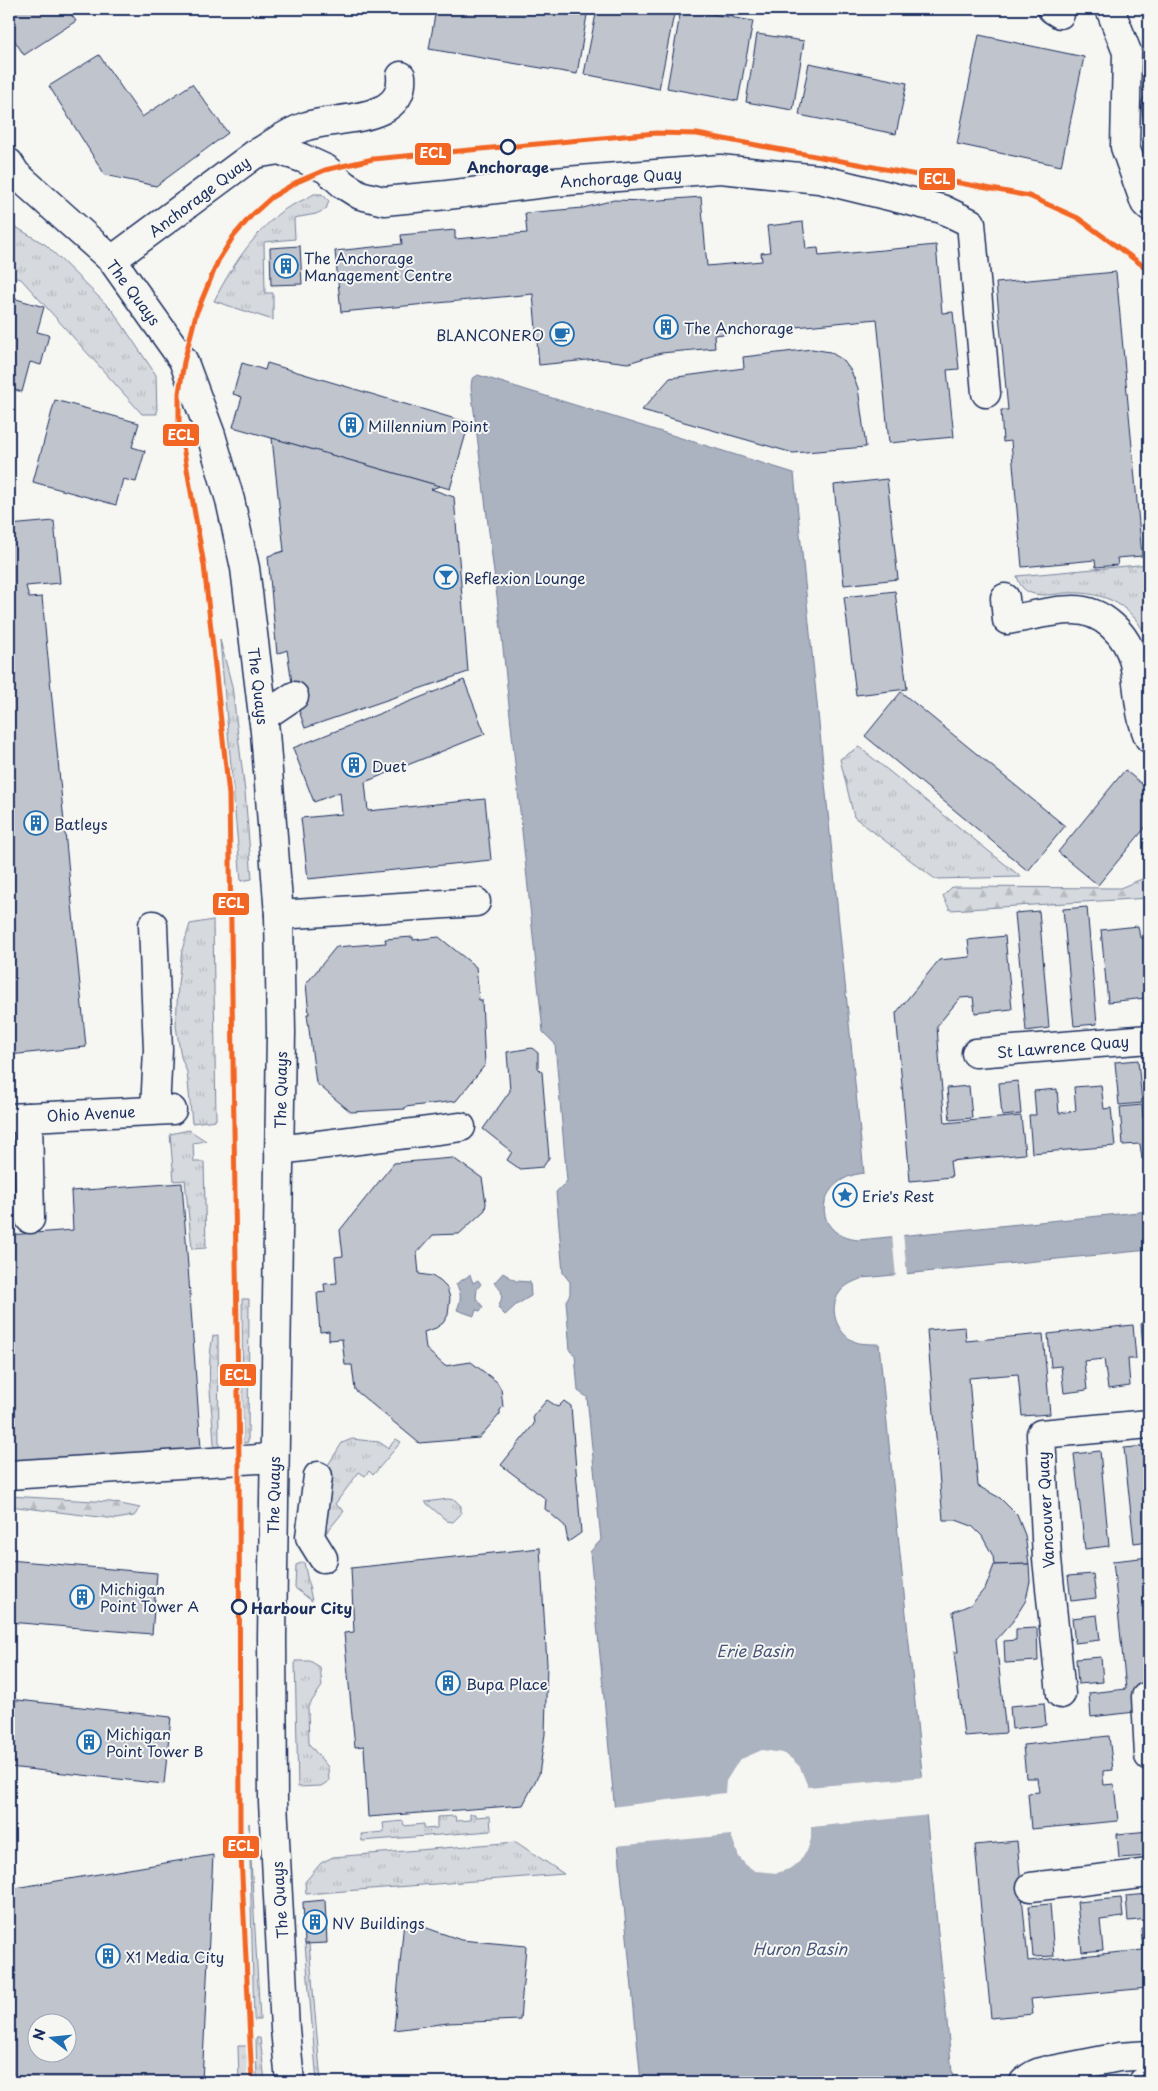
<svg xmlns="http://www.w3.org/2000/svg" width="1158" height="2091" viewBox="0 0 1158 2091" font-family="'Playpen Sans',sans-serif">
<style>
.grass{fill:url(#grass-tufts);stroke:#78849e}
.forest{fill:url(#forest-firs);stroke:#78849e}
.water{fill:#abb2c0;stroke:#717e99}
.pier{fill:#f6f6f2}
.building{fill:#c0c4cd;stroke:#1b2f5e;fill-rule:evenodd}
.lines{fill:none;stroke-linecap:round;stroke-linejoin:round}
.minor-casing{stroke:#1b2f5e;stroke-width:31}
.minor{stroke:#f6f6f2;stroke-width:28}
.tram-1-casing{stroke:#f6f6f2;stroke-width:9}
.tram-1{stroke:#f26522;stroke-width:5}
.stop-dot{fill:#f6f6f2;stroke:#1b2f5e;stroke-width:2.5}
.labels{text-anchor:middle;dominant-baseline:central;stroke-width:4;stroke-linejoin:round;paint-order:stroke}
.stop-label{font-size:15px;font-weight:bold;fill:#1b2f5e;stroke:#f6f6f2}
.street-label{font-size:15px;fill:#1b2f5e;stroke:#f6f6f2}
.poi-label{font-size:15px;fill:#1b2f5e;stroke:#f6f6f2;text-anchor:start}
.water-label{font-size:16px;font-style:italic;fill:#46567b;stroke:#f6f6f2}
.line-badge{stroke:#f6f6f2;stroke-width:2}
.badge-label{font-size:14px;text-anchor:middle;font-weight:bold;fill:#fff}
</style>
<defs>
<pattern id="grass-tufts" width="24" height="20" patternUnits="userSpaceOnUse" patternTransform="scale(1.25)"><rect width="24" height="20" fill="#d6d9dd"/><path d="M3 7l-1-3M5 7V3M7 7l1-3M15 17l-1-3M17 17v-4M19 17l1-3" fill="none" stroke="#b7bbc0"/></pattern>
<pattern id="forest-firs" width="22" height="20" patternUnits="userSpaceOnUse" patternTransform="scale(1.25)"><rect width="22" height="20" fill="#d6d9dd"/><path d="M5 1l3.5 6h-7zM16 11l3.5 6h-7z" fill="#b7bbc0"/></pattern>
</defs>
<rect width="100%" height="100%" fill="#f6f6f2"/>
<filter id="ink" filterUnits="userSpaceOnUse"><feTurbulence type="fractalNoise" baseFrequency=".02" numOctaves="2"/><feDisplacementMap in="SourceGraphic" scale="10" xChannelSelector="R" yChannelSelector="G"/><feConvolveMatrix kernelMatrix="1 2 1 2 8 2 1 2 1" color-interpolation-filters="sRGB"/></filter>
<g filter="url(#ink)">
<g class="grass">
<path d="M314,194H322L329,201L326,209L316,214L294,218L295,239L264,242L265,293H273V320L214,301C230,269 250,239 277,215C287,206 303,201 314,194Z"/>
<polygon points="9,223 46,245 113,311 156,375 157,414 142,414 21,279 9,276"/>
<path d="M1149,564V643C1134,605 1105,591 1066,593C1055,594 1041,597 1031,593C1022,590 1019,583 1017,576Z"/>
<polygon points="220,640 232,686 245,792 252,879 241,881"/>
<polygon points="859,747 1021,877 935,879 854,817 840,759"/>
<polygon points="213,920 216,1120 192,1123 187,1072 181,1057 176,1026 178,984 182,950 190,924"/>
<polygon points="189,1130 206,1141 193,1143 194,1162 204,1162 206,1248 192,1249 185,1180 174,1181 170,1134"/>
<polygon points="242,1299 249,1299 248,1442 243,1443"/>
<path d="M218,1335L219,1448L214,1447C213,1410 205,1373 213,1336Z"/>
<polygon points="352,1439 379,1442 388,1448 396,1439 401,1442 373,1475 369,1471 365,1476 359,1472 335,1504 344,1511 322,1538 330,1477 328,1465 342,1443"/>
<polygon points="448,1499 455,1500 461,1506 461,1514 453,1522 447,1521 425,1502"/>
<polygon points="304,1562 312,1601 295,1588 296,1565"/>
<polygon points="295,1661 310,1661 320,1667 322,1686 308,1707 309,1744 328,1767 329,1781 321,1786 298,1787"/>
<polygon points="470,1814 475,1814 475,1817 490,1816 491,1831 362,1841 361,1834 384,1832 383,1823 403,1821 404,1826 424,1824 424,1829 437,1828 437,1817 455,1816 456,1821 470,1820"/>
<polygon points="249,1823 260,2020 254,2020"/>
<polygon points="516,1842 564,1874 306,1894 305,1882 321,1863 333,1857"/>
<polygon points="305,1944 309,1944 321,2082 317,2082"/>
<polygon points="256,2038 260,2038 265,2082 257,2082"/>
<polygon points="238,2046 247,2046 248,2082 239,2082"/>
</g>
<g class="forest">
<polygon points="1149,876 1149,898 950,910 943,896 952,887 1120,888"/>
<polygon points="9,1496 111,1502 140,1508 134,1516 116,1519 9,1506"/>
</g>
<g class="water">
<path d="M478,375L794,473L864,1173C814,1178 810,1236 859,1240L1149,1211V1250L863,1278C855,1281 846,1284 840,1292C826,1310 839,1338 859,1343C866,1344 873,1344 879,1344L953,2082H641L590,1552L601,1540L587,1397L578,1391L575,1355L570,1351L566,1301L570,1294V1282L563,1273L556,1192L567,1181L555,1044L543,1032L501,629L471,387L472,379Z"/>
<path d="M503,1273L516,1281L530,1282L531,1296L516,1305L505,1315L498,1308C503,1297 504,1290 494,1283Z"/>
<path d="M470,1275L473,1283L478,1280L481,1284L477,1289L476,1298L483,1307L480,1311L476,1310L474,1316L457,1310C461,1300 462,1294 456,1284Z"/>
</g>
<g class="pier">
<polygon points="903,1233 907,1276 896,1277 892,1235"/>
<polygon points="762,1750 783,1753 792,1759 800,1767 808,1787 926,1777 930,1815 811,1827 811,1839 807,1851 799,1862 789,1869 777,1873 755,1871 746,1865 739,1857 731,1835 615,1846 611,1807 725,1793 726,1781 739,1760"/>
</g>
<g class="building">
<polygon points="9,9 67,9 76,21 24,55 9,32"/>
<polygon points="436,9 588,9 577,74 429,49"/>
<polygon points="597,9 675,9 659,89 584,74"/>
<polygon points="681,9 753,21 738,101 667,88"/>
<polygon points="757,34 804,41 793,110 746,102"/>
<polygon points="979,35 1084,57 1061,166 957,144"/>
<polygon points="99,55 142,117 192,84 228,133 156,186 105,175 49,86"/>
<polygon points="809,63 907,83 896,134 799,115"/>
<polygon points="1149,88 1149,157 1141,103"/>
<polygon points="701,197 707,266 762,261 761,253 770,252 767,226 803,222 806,249 818,248 819,256 936,245 942,313 953,312 959,369 947,370 954,437 889,443 877,319 714,335 715,348 661,353 628,363 597,359 539,365 533,294 341,312 335,251 402,244 401,235 455,230 455,239 527,233 525,213 583,208 614,200 647,201"/>
<polygon points="300,246 302,284 271,285 270,248"/>
<polygon points="1116,272 1142,556 1117,558 1118,565 1096,567 1095,560 1022,567 1011,441 1003,442 1001,410 1008,410 996,283"/>
<polygon points="9,297 44,307 37,332 49,335 41,365 30,362 22,392 9,388"/>
<polygon points="812,349 830,352 843,360 851,371 858,388 866,447 793,453 642,410 670,378 744,368 743,357"/>
<polygon points="242,363 265,370 267,363 469,423 450,489 233,427 242,397 233,394"/>
<polygon points="55,400 139,423 132,447 145,451 136,482 123,479 116,505 33,482"/>
<polygon points="272,438 440,486 431,489 454,497 468,672 305,728 294,696 287,650 277,654 268,556 284,551"/>
<polygon points="887,479 898,579 844,585 834,485"/>
<polygon points="54,521 60,583 26,586 29,598 42,597 86,1047 9,1055 9,525"/>
<polygon points="895,591 907,689 856,695 844,597"/>
<polygon points="464,680 485,734 365,782 368,811 485,799 491,860 308,879 301,818 342,814 340,792 314,802 293,748"/>
<polygon points="901,692 1065,826 1028,871 865,736"/>
<polygon points="1125,770 1149,790 1149,823 1098,885 1058,852"/>
<polygon points="1087,907 1097,1024 1074,1026 1063,909"/>
<polygon points="1039,911 1049,1028 1026,1031 1015,913"/>
<polygon points="1138,926 1140,938 1149,937 1149,976 1143,977 1146,998 1108,1002 1101,930"/>
<polygon points="1005,936 1012,1009 975,1013 973,997 960,998 937,1026 940,1069 945,1123 1021,1116 1025,1154 950,1161 952,1177 910,1181 896,1013 939,960 970,957 968,940"/>
<polygon points="413,937 413,940 439,937 476,967 479,1000 482,1000 485,1065 456,1101 405,1107 405,1109 351,1112 316,1083 307,1014 309,1014 306,984 336,947 386,943 385,939"/>
<polygon points="532,1048 538,1053 538,1068 542,1072 549,1158 543,1167 520,1169 507,1160 512,1152 483,1129 510,1091 507,1052"/>
<polygon points="1138,1060 1142,1103 1119,1105 1115,1062"/>
<polygon points="1018,1081 1021,1114 1002,1116 999,1083"/>
<polygon points="1101,1085 1104,1109 1111,1108 1115,1146 1032,1153 1029,1115 1036,1115 1034,1091 1057,1089 1059,1113 1076,1111 1074,1087"/>
<polygon points="969,1086 972,1118 950,1120 947,1088"/>
<polygon points="1142,1105 1143,1118 1149,1117 1149,1158 1142,1159 1140,1144 1123,1145 1120,1107"/>
<polygon points="453,1158 482,1178 486,1203 485,1210 459,1234 433,1235 417,1253 419,1274 432,1276 440,1281 447,1288 450,1298 448,1315 443,1323 436,1328 424,1332 426,1349 445,1366 471,1362 497,1382 501,1389 503,1407 500,1410 500,1414 479,1438 419,1443 355,1390 352,1365 345,1365 342,1339 329,1340 329,1331 320,1332 317,1293 325,1292 324,1284 337,1283 335,1257 343,1256 340,1230 394,1163"/>
<polygon points="182,1183 201,1449 9,1463 9,1235 73,1230 71,1191"/>
<polygon points="1149,1322 1149,1361 1144,1362 1141,1323"/>
<polygon points="1133,1325 1136,1359 1128,1359 1130,1386 1108,1389 1104,1359 1084,1361 1087,1390 1064,1393 1061,1366 1051,1367 1048,1334"/>
<polygon points="965,1327 966,1341 1043,1334 1050,1414 1022,1416 1018,1374 969,1378 978,1486 1000,1498 1017,1515 1025,1535 1029,1564 994,1565 993,1556 982,1536 972,1526 956,1520 943,1520 927,1330"/>
<polygon points="1149,1364 1149,1405 1145,1365"/>
<polygon points="547,1400 558,1407 564,1401 571,1406 581,1533 568,1542 565,1526 545,1509 546,1499 501,1465 534,1424 533,1416"/>
<polygon points="1148,1446 1149,1541 1134,1543 1124,1448"/>
<polygon points="1100,1451 1109,1546 1085,1549 1074,1454"/>
<polygon points="540,1548 547,1664 545,1734 539,1774 523,1805 368,1817 364,1746 355,1747 344,1633 354,1632 351,1568"/>
<polygon points="1149,1557 1149,1688 1133,1690 1135,1712 1091,1717 1089,1693 1126,1689 1113,1561"/>
<polygon points="9,1560 157,1573 152,1634 9,1622"/>
<polygon points="1029,1564 1030,1581 1026,1600 1013,1621 996,1640 1006,1733 964,1736 954,1652 958,1652 953,1612 972,1604 986,1587 994,1565"/>
<polygon points="1093,1574 1096,1598 1071,1601 1068,1576"/>
<polygon points="1097,1615 1100,1640 1075,1643 1072,1618"/>
<polygon points="1037,1628 1038,1661 1005,1663 1004,1641 1016,1640 1016,1629"/>
<polygon points="1101,1657 1103,1682 1078,1684 1076,1659"/>
<polygon points="9,1699 171,1717 164,1784 9,1767"/>
<polygon points="1044,1703 1046,1725 1012,1729 1010,1706"/>
<polygon points="1109,1736 1113,1770 1103,1771 1103,1777 1104,1785 1114,1784 1118,1821 1031,1829 1028,1793 1039,1792 1037,1778 1026,1778 1023,1745"/>
<polygon points="1149,1831 1149,1856 1119,1858 1117,1834"/>
<polygon points="1017,1841 1028,1961 1143,1950 1141,1928 1149,1927 1148,1919 1128,1921 1126,1896 1149,1894 1149,2001 1147,1988 1031,1999 1033,2014 991,2018 975,1845"/>
<path d="M213,1855L202,2082H9V1889ZM38,2024H68V2054H38Z"/>
<polygon points="1121,1898 1123,1917 1100,1920 1103,1950 1082,1952 1077,1902"/>
<polygon points="325,1900 327,1943 305,1944 303,1902"/>
<polygon points="1050,1904 1054,1956 1033,1957 1029,1906"/>
<polygon points="404,1920 461,1940 526,1946 520,2020 448,2023 394,2030"/>
</g>
<g class="lines">
<g class="minor-casing">
<g id="minor">
<polyline points="1052,9 1060,14"/>
<polyline points="1110,9 1127,52 1125,147 1145,203 1149,207"/>
<path d="M259,152C274,143 290,131 307,126C337,116 405,124 401,76"/>
<polyline points="9,163 16,174 112,260 183,360 211,435 230,500 245,568 265,732 279,915 281,1032 272,1637 273,1802 285,2029 290,2082"/>
<polyline points="112,260 255,154 279,150 302,158 326,169 344,185 360,195 384,201 447,195 554,182 720,169 819,179 942,209 971,223 986,393"/>
<path d="M1005,598L1007,620C1028,617 1051,610 1072,610C1102,609 1128,635 1134,663C1139,687 1138,715 1149,738"/>
<polyline points="263,717 294,696"/>
<polyline points="279,915 476,902"/>
<polyline points="153,925 158,1050 155,1110"/>
<polyline points="976,1053 1149,1039"/>
<polyline points="28,1117 30,1219"/>
<polyline points="9,1118 172,1110"/>
<polyline points="279,1150 461,1127"/>
<polyline points="9,1475 273,1458"/>
<polyline points="318,1476 310,1537 323,1558"/>
<polyline points="1061,1694 1047,1559 1041,1434 1149,1424"/>
<polyline points="1146,1697 1149,1756"/>
<polyline points="1031,1887 1149,1873"/>
<polyline points="1053,2070 1119,2057 1149,2055"/>
<path d="M1024,2082C1036,2071 1055,2064 1069,2078"/>
<polyline points="1143,2082 1149,2079"/>
</g>
</g>
<use href="#minor" class="minor"/>
<g class="tram-1-casing">
<polyline id="tram-1" points="252,2082 240,1835 239,1461 229,795 204,565 179,424 179,393 184,362 196,314 218,261 233,237 251,216 272,197 297,182 325,170 373,159 656,133 697,134 1029,196 1078,218 1149,270"/>
</g>
<use href="#tram-1" class="tram-1"/>
</g>
</g>
<defs>
<g id="building-ring" transform="scale(1.25)"><circle r="9.5" fill="#f6f6f2" stroke="#1f6fb2" stroke-width="1.5"/><path d="M-4-6H4V6H1V3H-1V6H-4ZM-2.5-4.3h1.7v1.8h-1.7ZM.8-4.3h1.7v1.8H.8ZM-2.5-1h1.7V.8h-1.7ZM.8-1h1.7V.8H.8Z" fill="#1f6fb2"/></g>
<g id="cafe-ring" transform="scale(1.25)"><circle r="9.5" fill="#f6f6f2" stroke="#1f6fb2" stroke-width="1.5"/><path d="M-5.5-4.5H6V0H3Q3 3.5 0 3.5H-2.5Q-5.5 3.5-5.5 0ZM3-3.2v2h1.7v-2ZM-6 4.5H4V6H-6Z" fill="#1f6fb2"/></g>
<g id="bar-ring" transform="scale(1.25)"><circle r="9.5" fill="#f6f6f2" stroke="#1f6fb2" stroke-width="1.5"/><path d="M-6-5H6L.8 .8V4.5H3.5V6h-7V4.5H-.8V.8Z" fill="#1f6fb2"/></g>
<g id="sight-ring" transform="scale(1.25)"><circle r="9.5" fill="#f6f6f2" stroke="#1f6fb2" stroke-width="1.5"/><path d="M0-6L1.8-2.2L6-1.7L2.9 1.2L3.7 5.4L0 3.3L-3.7 5.4L-2.9 1.2L-6-1.7L-1.8-2.2Z" fill="#1f6fb2"/></g>
</defs>
<g fill-rule="evenodd">
<use href="#building-ring" x="286" y="266"/>
<use href="#building-ring" x="666" y="327"/>
<use href="#cafe-ring" x="562" y="334"/>
<use href="#building-ring" x="351" y="425"/>
<use href="#bar-ring" x="446" y="577"/>
<use href="#building-ring" x="354" y="765"/>
<use href="#building-ring" x="36" y="823"/>
<use href="#sight-ring" x="845" y="1195"/>
<use href="#building-ring" x="82" y="1597"/>
<use href="#building-ring" x="448" y="1683"/>
<use href="#building-ring" x="89" y="1742"/>
<use href="#building-ring" x="315" y="1922"/>
<use href="#building-ring" x="108" y="1956"/>
</g>
<g class="stop-dot">
<circle cx="508" cy="147" r="7"/>
<circle cx="239" cy="1607" r="7"/>
</g>
<g class="labels">
<g class="stop-label">
<text x="508" y="166">Anchorage</text>
<text x="251" y="1607" text-anchor="start">Harbour City</text>
</g>
<g class="street-label">
<text transform="translate(621 177) rotate(-4)">Anchorage Quay</text>
<text transform="translate(199 196) rotate(-37)">Anchorage Quay</text>
<text transform="translate(134 292) rotate(53)">The Quays</text>
<text transform="translate(259 686) rotate(83)">The Quays</text>
<text transform="translate(1063 1046) rotate(-5)">St Lawrence Quay</text>
<text transform="translate(280 1090) rotate(-89)">The Quays</text>
<text transform="translate(91 1113) rotate(-3)">Ohio Avenue</text>
<text transform="translate(273 1495) rotate(-89)">The Quays</text>
<text transform="translate(1045 1510) rotate(-93)">Vancouver Quay</text>
<text transform="translate(279 1900) rotate(-94)">The Quays</text>
</g>
<g class="poi-label">
<text x="304" y="257">The Anchorage<tspan x="304" dy="17">Management Centre</tspan></text>
<text x="684" y="327">The Anchorage</text>
<text x="544" y="334" text-anchor="end">BLANCONERO</text>
<text x="368" y="425">Millennium Point</text>
<text x="464" y="577">Reflexion Lounge</text>
<text x="372" y="765">Duet</text>
<text x="54" y="823">Batleys</text>
<text x="862" y="1195">Erie's Rest</text>
<text x="100" y="1588">Michigan<tspan x="100" dy="17">Point Tower A</tspan></text>
<text x="466" y="1683">Bupa Place</text>
<text x="106" y="1733">Michigan<tspan x="106" dy="17">Point Tower B</tspan></text>
<text x="332" y="1922">NV Buildings</text>
<text x="126" y="1956">X1 Media City</text>
</g>
<g class="water-label">
<text x="755" y="1650">Erie Basin</text>
<text x="800" y="1948">Huron Basin</text>
</g>
</g>
<g class="line-badge">
<rect x="414" y="142" width="38" height="24" rx="5" fill="#f26522"/>
<rect x="918" y="167" width="38" height="24" rx="5" fill="#f26522"/>
<rect x="162" y="423" width="38" height="24" rx="5" fill="#f26522"/>
<rect x="212" y="892" width="38" height="24" rx="5" fill="#f26522"/>
<rect x="219" y="1363" width="38" height="24" rx="5" fill="#f26522"/>
<rect x="222" y="1835" width="38" height="24" rx="5" fill="#f26522"/>
</g>
<g class="badge-label">
<text x="433" y="158">ECL</text>
<text x="937" y="184">ECL</text>
<text x="181" y="440">ECL</text>
<text x="231" y="908">ECL</text>
<text x="238" y="1380">ECL</text>
<text x="241" y="1851">ECL</text>
</g>
<rect width="1158" height="2091" fill="none" stroke="#f6f6f2" stroke-width="30"/>
<rect x="15" y="15" width="1128" height="2061" fill="none" stroke="#1b2f5e" stroke-width="2" filter="url(#ink)"/>
<g transform="translate(52 2038) rotate(286)"><circle r="24" fill="#f6f6f2" stroke="#9ea6b7"/>
<path d="M0-4L9 19L0 12L-9 19Z" fill="#1f6fb2"/>
<text y="-8" font-size="14" font-weight="bold" text-anchor="middle" fill="#1b2f5e">N</text>
</g>
</svg>
